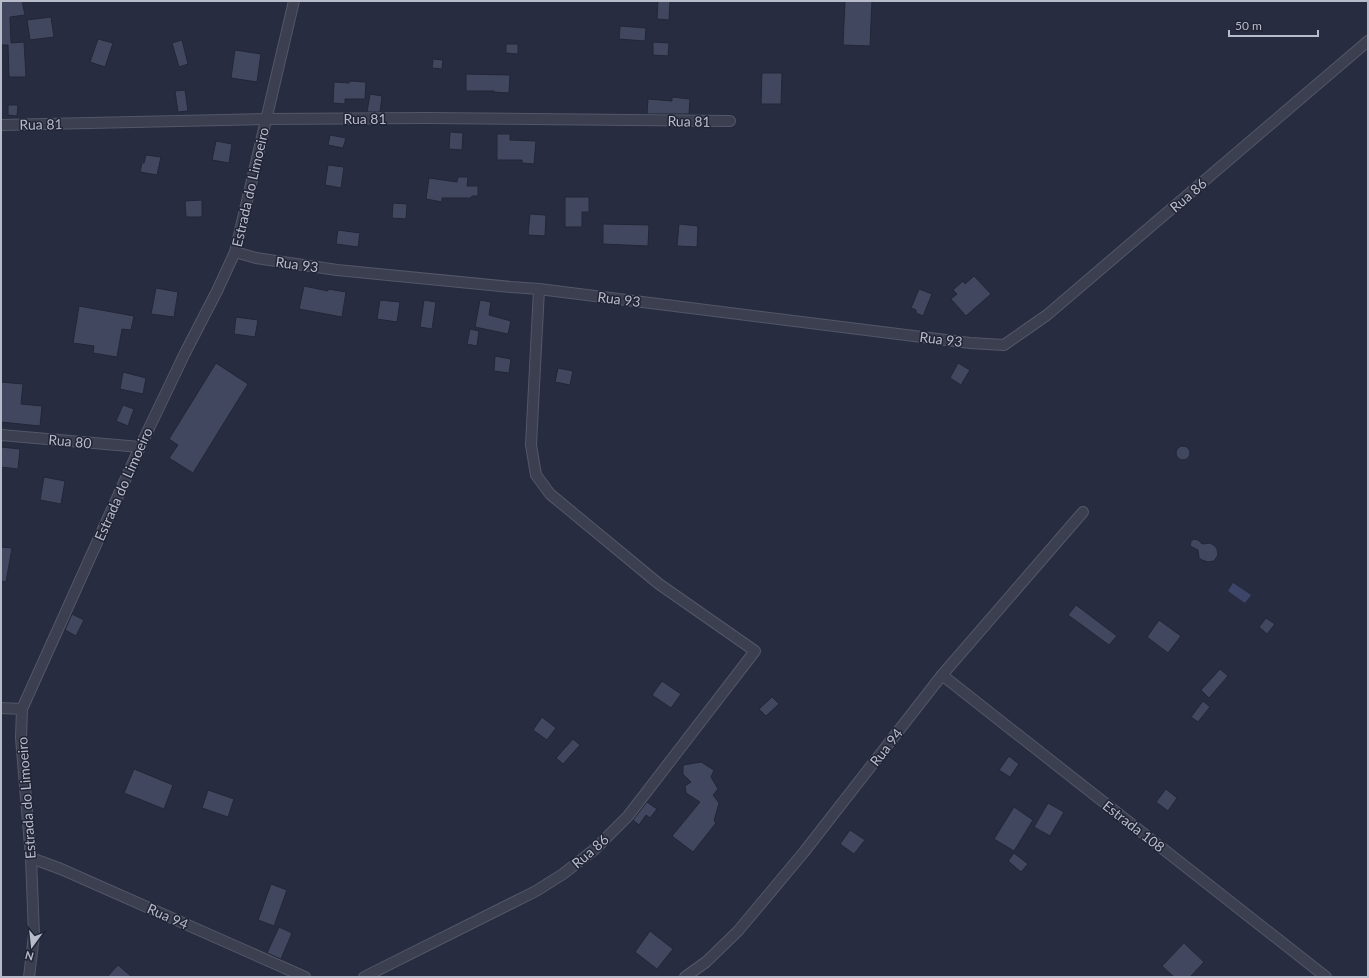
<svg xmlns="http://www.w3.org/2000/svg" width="1369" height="978" viewBox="0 0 1369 978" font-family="Lato,sans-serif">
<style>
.water{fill:#3d4668}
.building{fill:#41475e;stroke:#222637}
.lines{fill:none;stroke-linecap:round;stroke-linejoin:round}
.street-casing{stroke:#535767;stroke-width:12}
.street{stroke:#3b3f50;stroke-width:10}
.labels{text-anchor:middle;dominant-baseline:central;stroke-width:3;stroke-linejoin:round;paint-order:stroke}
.street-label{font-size:14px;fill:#b8bbca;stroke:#202435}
</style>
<rect width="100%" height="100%" fill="#272c40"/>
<polygon class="water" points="1233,583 1251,595 1245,603 1228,591"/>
<g class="building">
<polygon points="1,1 22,1 25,15 10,17 11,43 24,42 26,77 9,77 8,45 1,45"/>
<polygon points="658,1 670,1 669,20 657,19"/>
<polygon points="845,1 872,1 870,46 843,45"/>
<polygon points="51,17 54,37 30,40 27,20"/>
<polygon points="620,26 646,28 645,41 619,39"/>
<polygon points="98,39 113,43 105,67 90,62"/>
<polygon points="182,40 188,64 179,67 172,43"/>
<polygon points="653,42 669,43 668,56 653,55"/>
<polygon points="506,44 518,44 518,54 506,53"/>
<polygon points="235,50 261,54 257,82 231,78"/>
<polygon points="433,59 443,60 442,69 432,68"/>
<polygon points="762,73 782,73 781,104 761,104"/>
<polygon points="466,74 510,75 509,93 494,92 494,91 466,91"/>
<polygon points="350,81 366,82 365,99 345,99 345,104 333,103 334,82 349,83"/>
<polygon points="185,90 188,111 178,112 175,91"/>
<polygon points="370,94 382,96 380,112 367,112"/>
<polygon points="672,97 690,99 689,114 647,114 648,99 672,101"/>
<polygon points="8,105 18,105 17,116 8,115"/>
<polygon points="450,132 463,133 462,150 449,149"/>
<polygon points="497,134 510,134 510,140 536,141 534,164 522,163 522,160 497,160"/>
<polygon points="330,135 346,138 343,148 328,145"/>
<polygon points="216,141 232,144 229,163 212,160"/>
<polygon points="146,155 161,157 157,175 140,172 142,163 144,163"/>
<polygon points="328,165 344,167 341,188 325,185"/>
<polygon points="458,177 468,177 467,186 478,186 478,196 472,196 471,198 442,198 442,202 426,199 429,178 457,182"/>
<polygon points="565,197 589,197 589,212 582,212 582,227 565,227"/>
<polygon points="202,200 202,217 186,217 185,201"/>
<polygon points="393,203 407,204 406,219 392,218"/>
<polygon points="530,214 546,215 545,236 528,235"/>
<polygon points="603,224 649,225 648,246 603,244"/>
<polygon points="679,224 698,226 697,247 677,246"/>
<polygon points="338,230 360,233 358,247 336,244"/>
<polygon points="974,276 991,294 966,316 951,299 957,294 953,290 963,281 965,284"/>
<polygon points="304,286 328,291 328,289 346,292 342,317 299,309"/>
<polygon points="156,288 178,292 174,317 151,314"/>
<polygon points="919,289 932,294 923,316 916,313 916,310 911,308"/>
<polygon points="380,300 400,302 397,322 377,319"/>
<polygon points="424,300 436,302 432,329 420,327"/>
<polygon points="480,300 491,302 489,315 511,321 508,334 475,327"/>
<polygon points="79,306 134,316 131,330 122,329 117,357 93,353 94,346 73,343"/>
<polygon points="236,317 258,320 255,337 234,334"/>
<polygon points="470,329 479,331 477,346 467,344"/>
<polygon points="495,356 511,359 509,373 494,371"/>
<polygon points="216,363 248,384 193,473 169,458 178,445 169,439"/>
<polygon points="958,363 970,370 961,385 950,378"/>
<polygon points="558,368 573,371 570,385 555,382"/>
<polygon points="123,372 146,378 143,394 120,389"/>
<polygon points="1,382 23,384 21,404 42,406 40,426 1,422"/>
<polygon points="123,405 134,409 128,426 116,421"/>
<circle cx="1183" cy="453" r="7"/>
<polygon points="1,447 20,449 18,469 1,467"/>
<polygon points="44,477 65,481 61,504 40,500"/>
<polygon points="1194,539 1198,540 1202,544 1210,543 1215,546 1217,549 1218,555 1214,561 1208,562 1202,560 1199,558 1198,550 1190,546 1191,541"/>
<polygon points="1,547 12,548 6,582 1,581"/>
<polygon points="1076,605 1117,636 1109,645 1068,615"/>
<polygon points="72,614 84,620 76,636 65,630"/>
<polygon points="1266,618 1275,624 1267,634 1259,627"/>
<polygon points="1159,620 1181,636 1168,653 1147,637"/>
<polygon points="1220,669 1228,676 1209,698 1201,690"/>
<polygon points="662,681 681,694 671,708 652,695"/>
<polygon points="772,697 779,704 766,716 759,709"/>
<polygon points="1203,701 1210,707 1198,722 1191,717"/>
<polygon points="542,717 556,728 547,740 533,730"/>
<polygon points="573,739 580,745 563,764 556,758"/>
<polygon points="1009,756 1019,764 1010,777 999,770"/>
<polygon points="701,762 714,770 711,777 718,789 713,795 719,803 714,821 716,823 693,852 672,836 700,802 686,793 685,786 691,782 683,774 683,765"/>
<polygon points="134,769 173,785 164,809 124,793"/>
<polygon points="1166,789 1177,798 1168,811 1156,802"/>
<polygon points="208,790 234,799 228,817 202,808"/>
<polygon points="647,802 657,809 650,818 646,815 639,825 633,820"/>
<polygon points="1048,803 1064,812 1050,836 1034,827"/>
<polygon points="1014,807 1033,820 1014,851 994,839"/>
<polygon points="850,830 865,840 854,854 840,844"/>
<polygon points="1014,853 1028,864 1021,872 1008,861"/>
<polygon points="271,884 287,890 274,926 258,920"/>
<polygon points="279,927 292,933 281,959 267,953"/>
<polygon points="650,931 673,949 657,969 635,952"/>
<polygon points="1184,943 1204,962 1190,977 1174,977 1162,966"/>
<polygon points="118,965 132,977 107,977"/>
</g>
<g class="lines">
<g class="street-casing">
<g id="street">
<polyline points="1,125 266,119 427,118 730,121"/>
<polyline points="235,252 256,258 337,270 511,287 539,289 970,343 1004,345 1047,315 1368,41"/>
<polyline points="1,435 140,447"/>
<polyline points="942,675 1326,977"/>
<polyline points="1,708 22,709"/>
<polyline points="31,858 61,869 305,977"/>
<polyline points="29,977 34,935 31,858 21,738 22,709 140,447 185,353 217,291 235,252 294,1"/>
<polyline points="364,977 536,891 563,874 595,849 628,816 755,651 659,584 550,494 536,475 531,445 539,289"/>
<polyline points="685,977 706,962 738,931 804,852 942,675 1083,512"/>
</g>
</g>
<use href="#street" class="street"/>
</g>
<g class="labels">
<g class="street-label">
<text x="365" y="118">Rua 81</text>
<text transform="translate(689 121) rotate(1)">Rua 81</text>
<text transform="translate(41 124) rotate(-1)">Rua 81</text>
<text transform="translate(250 187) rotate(-77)">Estrada do Limoeiro</text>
<text transform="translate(1188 195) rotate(-41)">Rua 86</text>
<text transform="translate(297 264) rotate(8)">Rua 93</text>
<text transform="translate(619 299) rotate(7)">Rua 93</text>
<text transform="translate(941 339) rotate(7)">Rua 93</text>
<text transform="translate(70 441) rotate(5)">Rua 80</text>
<text transform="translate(123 484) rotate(-66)">Estrada do Limoeiro</text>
<text transform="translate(886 747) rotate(-52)">Rua 94</text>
<text transform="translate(26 798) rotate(-94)">Estrada do Limoeiro</text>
<text transform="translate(1134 826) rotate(38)">Estrada 108</text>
<text transform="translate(590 851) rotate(-41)">Rua 86</text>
<text transform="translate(168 916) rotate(24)">Rua 94</text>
</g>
</g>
<rect width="1369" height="978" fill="none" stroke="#b8bbca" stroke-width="4"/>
<g transform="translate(32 946) rotate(195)" stroke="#202435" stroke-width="3" paint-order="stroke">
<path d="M0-3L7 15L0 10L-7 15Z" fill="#b8bbca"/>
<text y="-6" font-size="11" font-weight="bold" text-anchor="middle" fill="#b8bbca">N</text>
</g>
<path d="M1229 30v6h89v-6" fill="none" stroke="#b8bbca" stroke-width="2"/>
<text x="1235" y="30" font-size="12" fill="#b8bbca" stroke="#202435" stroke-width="3" paint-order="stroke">50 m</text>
</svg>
